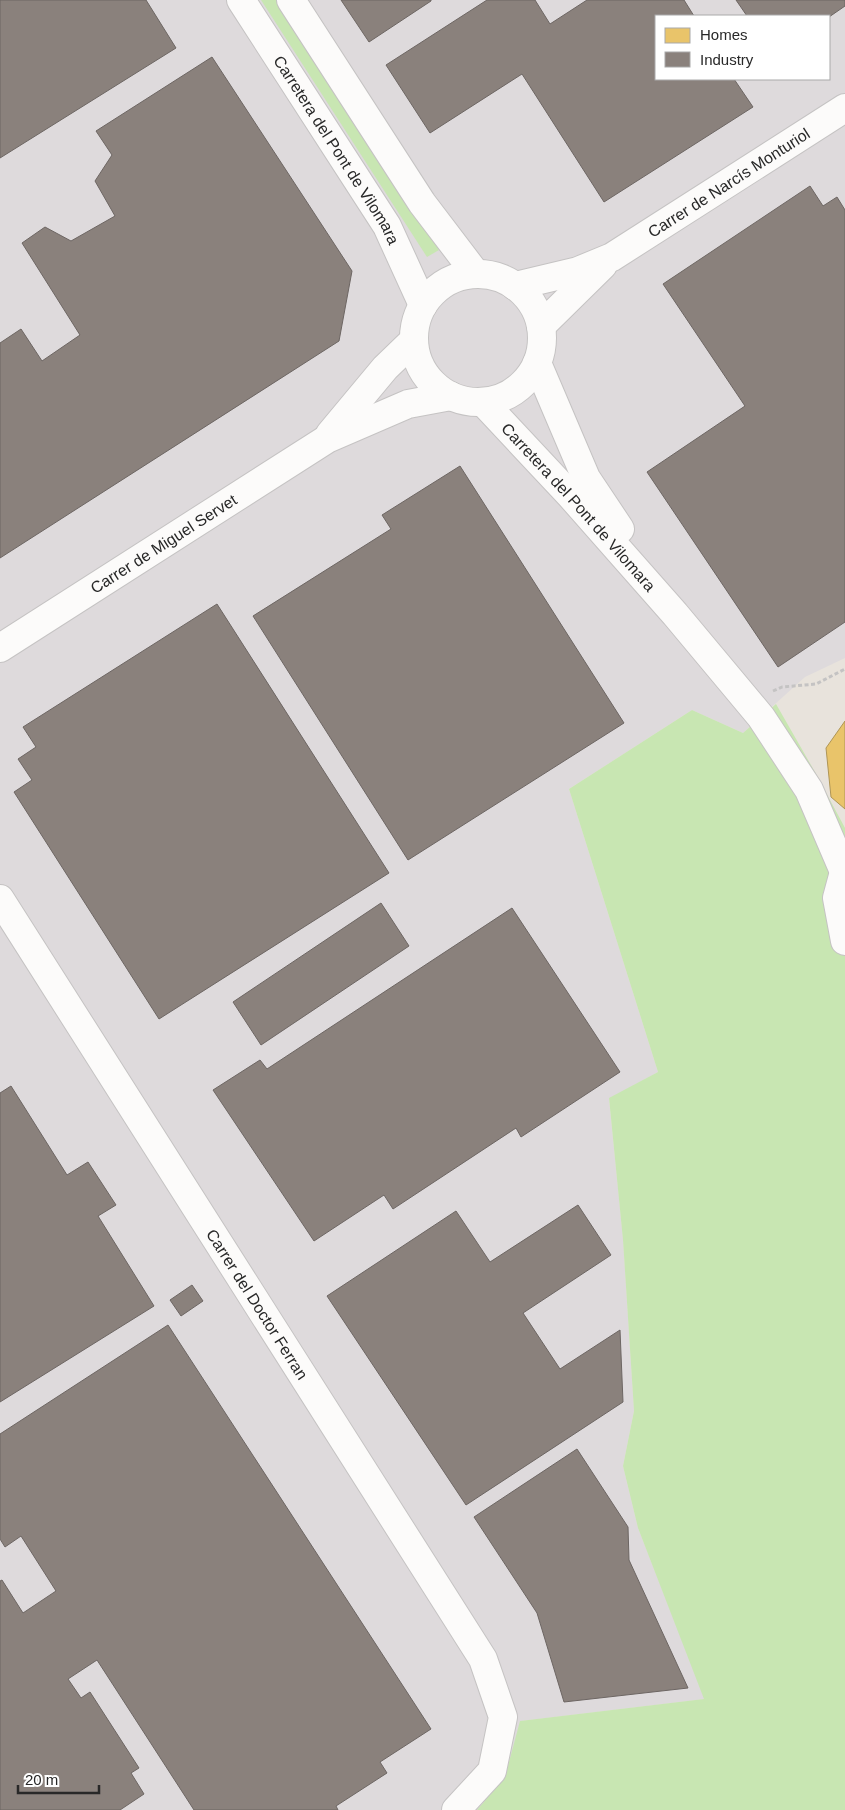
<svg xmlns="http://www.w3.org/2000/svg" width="845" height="1810" viewBox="0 0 845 1810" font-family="Helvetica,sans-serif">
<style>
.industrial{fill:#dedadc;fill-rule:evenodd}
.green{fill:#c8e6b2}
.homes{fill:#e9c46a;stroke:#af9556}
.industry{fill:#8a817c;stroke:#6d6663}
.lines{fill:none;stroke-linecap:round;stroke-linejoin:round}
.minor-casing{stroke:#c5c3c3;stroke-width:30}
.path{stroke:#c4c3c3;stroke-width:3;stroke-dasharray:4 2.5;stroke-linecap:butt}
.minor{stroke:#fcfbfa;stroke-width:28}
.labels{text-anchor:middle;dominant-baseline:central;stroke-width:5;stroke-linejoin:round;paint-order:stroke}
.street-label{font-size:16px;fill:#282828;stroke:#fff}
</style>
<rect width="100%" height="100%" fill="#e8e3dc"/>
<path class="industrial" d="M0,0H845V658L805,677L743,733L692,710L569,789L658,1072L609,1099L623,1239L634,1411L623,1466L638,1528L705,1699L521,1721L505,1777L477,1810H0ZM656,16H829V79H656Z"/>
<g class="green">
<polygon points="261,0 277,0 439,250 427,257"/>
<polygon points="776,704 815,772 845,828 845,1810 477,1810 505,1777 520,1721 704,1699 638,1528 623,1466 634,1411 623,1240 609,1098 658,1072 569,789 692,710 743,733"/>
</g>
<polygon class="homes" points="845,721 845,809 831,797 826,748"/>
<g class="industry">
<polygon points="0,0 146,0 176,48 0,158"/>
<polygon points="341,0 431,0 431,1 369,42"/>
<polygon points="487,0 535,0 550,24 587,0 684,0 694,16 656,16 656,79 734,79 753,107 604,202 522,74 430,133 386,65"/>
<polygon points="736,0 845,0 845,6 829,17 747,16"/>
<polygon points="212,57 352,271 339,341 0,558 0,343 21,329 42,361 80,335 22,243 45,227 71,241 115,216 95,181 112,155 96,131"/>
<polygon points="810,186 823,206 837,197 845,210 845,622 778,667 647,472 745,406 663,284"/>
<polygon points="460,466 624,723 408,860 253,616 391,529 382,515"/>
<polygon points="217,604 389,873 159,1019 14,792 32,780 18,759 36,747 23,727"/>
<polygon points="381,903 409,946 261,1045 233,1002"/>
<polygon points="512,908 620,1072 521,1137 516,1128 393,1209 384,1195 314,1241 213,1090 260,1060 267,1069"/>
<polygon points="11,1086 67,1175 88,1162 116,1205 98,1216 154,1306 0,1402 0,1093"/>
<polygon points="578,1205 611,1255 523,1313 560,1369 620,1330 623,1402 466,1505 327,1296 456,1211 490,1262"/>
<polygon points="192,1285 203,1301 181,1316 170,1300"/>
<polygon points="168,1325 431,1729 380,1762 387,1773 336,1806 338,1810 194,1810 97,1660 68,1679 81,1698 90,1692 139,1768 131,1773 144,1794 120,1810 0,1810 0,1581 2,1580 23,1613 56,1591 21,1536 5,1547 0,1539 0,1434"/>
<polygon points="577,1449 628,1527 629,1560 688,1688 564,1702 537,1613 474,1517"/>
</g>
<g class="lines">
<g class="minor-casing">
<g id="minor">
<path id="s1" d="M241,0L387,226L423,305"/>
<polyline points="291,0 422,203 476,274"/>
<circle cx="478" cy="338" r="64"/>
<path id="s2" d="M515,286L578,271L612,257L845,108"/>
<polyline points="541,326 603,265"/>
<polyline points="537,363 586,478 620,529"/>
<path id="s3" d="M483,402L571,496L675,614L761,717L809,790L845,874"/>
<polyline points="330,434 385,368 414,340"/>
<path id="s4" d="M0,648L327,439L408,404L451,396"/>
<polyline points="844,872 837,898 845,941"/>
<path id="s5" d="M0,899L483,1659L503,1717L492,1771L456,1810"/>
</g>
</g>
<polyline class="path" points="773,691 782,687 816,684 845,669"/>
<use href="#minor" class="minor"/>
</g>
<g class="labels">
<g class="street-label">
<text stroke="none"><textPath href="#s1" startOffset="178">Carretera del Pont de Vilomara</textPath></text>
<text stroke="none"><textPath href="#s2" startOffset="240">Carrer de Narcís Monturiol</textPath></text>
<text stroke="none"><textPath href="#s3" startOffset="142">Carretera del Pont de Vilomara</textPath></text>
<text stroke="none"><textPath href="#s4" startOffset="194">Carrer de Miguel Servet</textPath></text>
<text stroke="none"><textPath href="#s5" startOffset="480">Carrer del Doctor Ferran</textPath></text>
</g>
</g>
<rect x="655" y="15" width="175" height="65" fill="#ffffff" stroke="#a9a9a9"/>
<rect x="665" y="28" width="25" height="15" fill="#e9c46a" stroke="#a9a9a9"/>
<text x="700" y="40" font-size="15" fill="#282828">Homes</text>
<rect x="665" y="52" width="25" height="15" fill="#8a817c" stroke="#a9a9a9"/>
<text x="700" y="65" font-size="15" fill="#282828">Industry</text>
<path d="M18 1785v8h81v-8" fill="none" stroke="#282828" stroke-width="2.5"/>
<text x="25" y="1785" font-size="15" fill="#282828" stroke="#ffffff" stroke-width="4" paint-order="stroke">20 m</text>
</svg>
